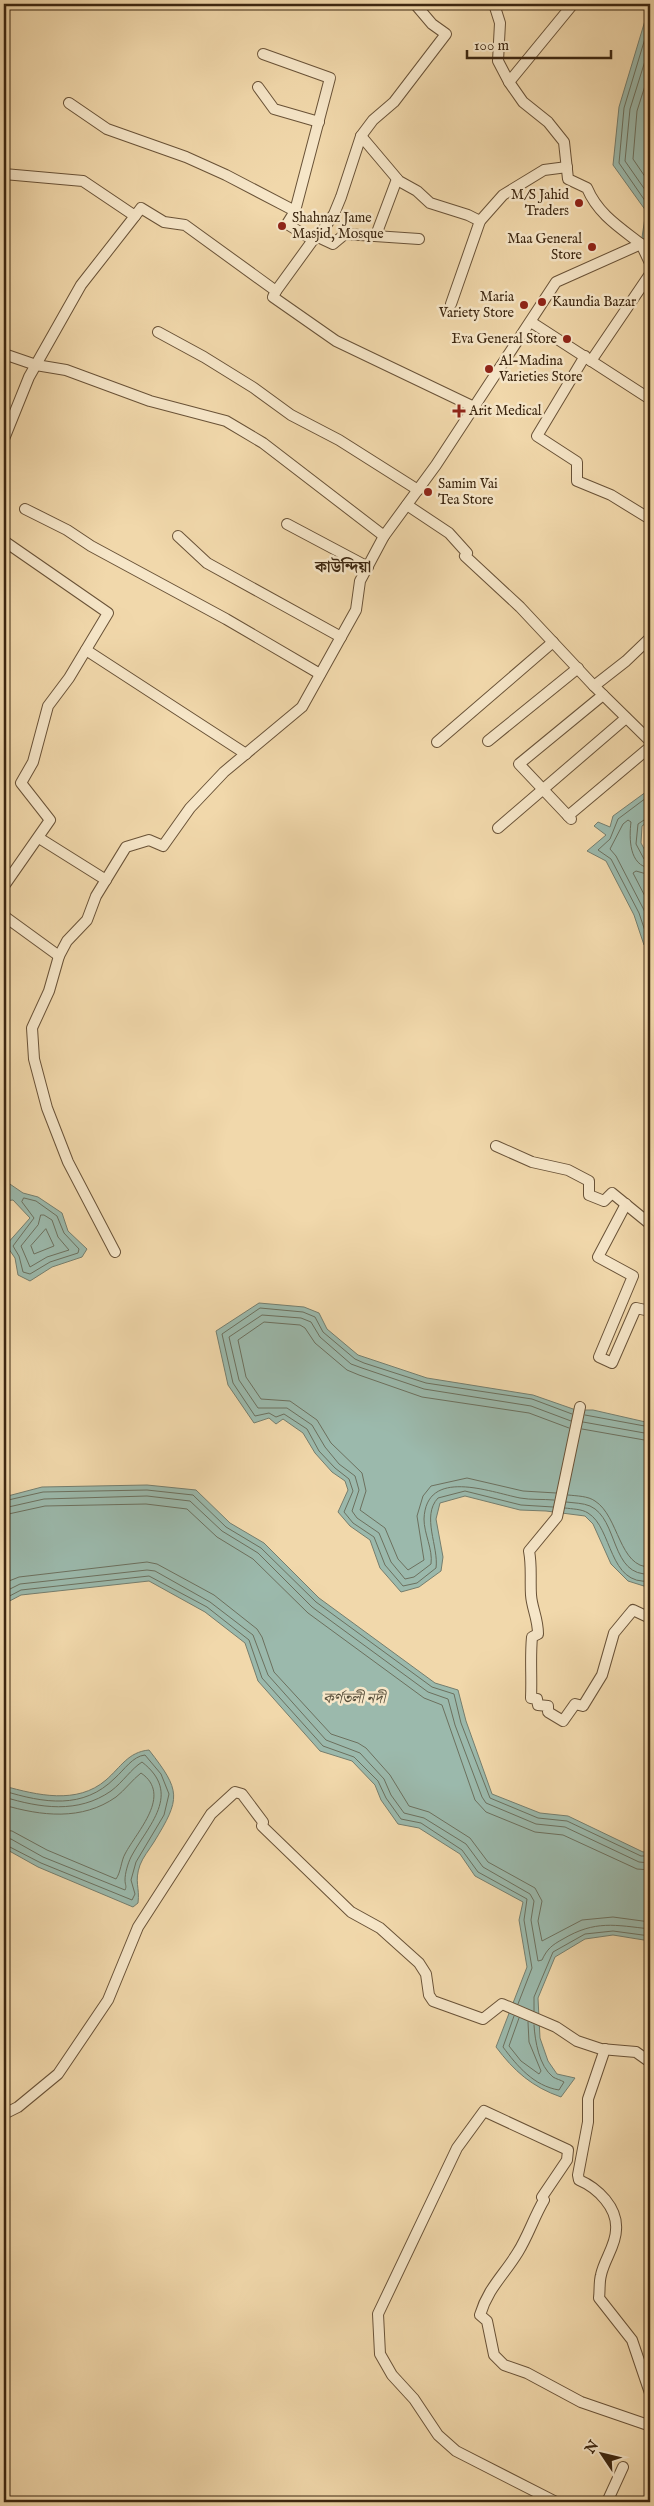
<svg xmlns="http://www.w3.org/2000/svg" width="654" height="2506" viewBox="0 0 654 2506" font-family="'IM FELL English','Noto Serif Bengali',serif">
<style>
.water{fill:#9bb9ac;stroke:#757e6e}
.lines{fill:none;stroke-linecap:round;stroke-linejoin:round}
.shore{stroke:#6c705e;stroke-width:1}
.minor-casing{stroke:#695237;stroke-width:12}
.minor{stroke:#f6e6c8;stroke-width:10}
.poi-dot{fill:#8f2418;stroke:#f6e6c8;stroke-width:2}
.labels{text-anchor:middle;dominant-baseline:central;stroke-width:5;stroke-linejoin:round;paint-order:stroke}
.poi-label{font-size:14px;fill:#3c2610;stroke:#f6e6c8;text-anchor:start}
.water-label{font-size:15px;font-style:italic;fill:#544b37;stroke:#f6e6c8}
.quarter-label{font-size:16px;font-weight:bold;fill:#3c2610;stroke:#f6e6c8}
</style>
<rect width="100%" height="100%" fill="#f1d8ab"/>
<filter id="stains"><feTurbulence type="fractalNoise" baseFrequency=".004" numOctaves="4"/><feColorMatrix values="0 0 0 0 .2 0 0 0 0 .09 0 0 0 0 .02 0 0 0 .5 -.17"/></filter>
<radialGradient id="worn" r=".72"><stop offset=".6" stop-color="#630" stop-opacity="0"/><stop offset="1" stop-color="#630" stop-opacity=".3"/></radialGradient>
<g class="water">
<polygon points="650,4 650,247 641,244 646,211 613,165 619,107"/>
<polygon points="650,789 650,820 642,826 641,843 650,860 650,943 644,945 634,915 606,861 587,851 606,835 594,826 598,822 610,827 613,816"/>
<polygon points="4,1180 23,1193 38,1197 62,1213 68,1231 87,1249 82,1257 52,1267 30,1281 18,1275 15,1258 6,1245 30,1218 13,1200 4,1201"/>
<polygon points="259,1303 304,1307 319,1313 327,1329 358,1355 427,1378 533,1395 576,1410 593,1410 650,1423 650,1584 647,1587 628,1581 611,1564 593,1524 585,1516 546,1511 520,1510 465,1496 440,1503 436,1519 443,1557 441,1571 419,1587 401,1592 380,1568 370,1540 350,1526 338,1512 348,1490 345,1481 332,1472 315,1453 303,1433 283,1419 276,1424 269,1418 254,1423 228,1385 216,1331"/>
<path d="M147,1485L196,1490L230,1523L264,1543L319,1598L435,1683L458,1690L466,1721L492,1794L540,1813L568,1816L643,1852L650,1851V1941L613,1935L585,1939L555,1957L538,1998L540,2038L548,2061L557,2074L575,2078L561,2097C532,2087 514,2071 496,2047L527,1967L519,1920L523,1902L475,1876L460,1854L419,1828L398,1824L381,1800L375,1785L352,1761L320,1751L258,1681L245,1643L205,1612L149,1581L21,1595L4,1604V1497L42,1487Z"/>
<path d="M149,1750C181,1791 181,1798 154,1842C149,1850 143,1857 140,1865C134,1882 140,1887 138,1903L133,1907L38,1867L4,1848V1786C37,1795 77,1805 106,1780C121,1767 128,1752 149,1750Z"/>
</g>
<g class="lines">
<g class="shore">
<polyline points="650,22 624,108 619,163 650,208"/>
<polyline points="650,45 630,109 625,161 650,197"/>
<polyline points="650,70 637,111 633,159 650,184"/>
<polyline points="650,795 618,819 610,839 598,850 611,859 639,913 647,937 650,939"/>
<polyline points="650,816 638,824 636,844 644,859 650,861"/>
<path d="M650,868C629,866 629,838 631,822L628,820L623,824L610,849L616,856L644,910L650,927"/>
<polyline points="650,875 636,871 633,873 650,906"/>
<polygon points="24,1198 36,1201 57,1216 64,1233 79,1249 78,1253 50,1262 30,1274 23,1272 19,1256 13,1246 34,1218 22,1202"/>
<polygon points="41,1215 44,1215 52,1220 58,1237 69,1250 47,1257 30,1267 21,1246 38,1225"/>
<polygon points="46,1229 54,1246 34,1254 31,1246"/>
<polyline points="585,1415 650,1427"/>
<polyline points="583,1422 650,1434"/>
<polyline points="582,1429 650,1441"/>
<polyline points="556,1493 523,1491 467,1478 431,1486 423,1496 417,1516 424,1560 408,1570 398,1559 385,1528 360,1510 366,1491 362,1473 331,1443 317,1420 290,1401 261,1399 246,1377 238,1340 264,1322 300,1325 305,1328 315,1343 347,1370 359,1375 422,1397 529,1413 569,1428"/>
<path d="M568,1495C577,1496 588,1496 595,1501C619,1516 619,1568 650,1567"/>
<path d="M554,1500C543,1499 531,1500 520,1498C490,1492 426,1467 424,1519C424,1534 433,1549 431,1564L414,1577L405,1579L391,1562L379,1533L357,1518L352,1511L359,1490L355,1476L339,1464L325,1447L312,1425L287,1408H258L239,1380L229,1337L262,1315L301,1318L311,1322L320,1337L351,1364L362,1368L424,1389L531,1406L571,1421"/>
<polyline points="4,1501 43,1492 147,1490 193,1495 226,1527 261,1548 316,1602 432,1687 454,1694 461,1723 490,1798 538,1818 567,1821 641,1856 650,1856"/>
<path d="M566,1502C574,1503 583,1503 590,1506C619,1519 610,1577 650,1574"/>
<path d="M553,1507L521,1505L465,1491L438,1498C421,1516 439,1547 436,1568L417,1583L403,1586L385,1565L374,1537L353,1523L344,1512L353,1491L349,1479L335,1468L319,1451L307,1429L284,1414L276,1417L269,1413L255,1416L233,1383L222,1334L260,1308L303,1312L315,1317L323,1332L355,1359L364,1363L426,1383L532,1399L572,1414"/>
<polyline points="4,1508 44,1499 147,1496 190,1501 222,1531 258,1553 312,1607 428,1692 448,1699 455,1725 482,1797 486,1803 536,1824 565,1827 639,1862 650,1863"/>
<path d="M565,1508C572,1509 582,1509 588,1513C613,1528 608,1586 650,1581"/>
<polyline points="4,1515 45,1506 146,1504 187,1509 217,1537 253,1559 308,1613 424,1698 442,1705 475,1800 486,1812 535,1832 563,1835 637,1869 650,1870"/>
<polyline points="4,1583 19,1577 147,1562 157,1564 214,1595 257,1629 262,1637 274,1672 331,1734 358,1743 366,1748 390,1775 409,1806 429,1812 470,1838 488,1862 535,1888 542,1901 538,1921 542,1941 582,1920 613,1917 650,1922"/>
<path d="M4,1592L20,1584L147,1570L155,1571L210,1602L253,1635L268,1675L326,1740L360,1753L384,1779L391,1795L404,1813L424,1818L466,1844L483,1867L530,1894L534,1901L531,1920L538,1961L542,1960C547,1949 552,1945 563,1939C595,1920 615,1925 650,1929"/>
<polyline points="4,1599 21,1590 149,1576 207,1607 249,1640 262,1678 323,1746 354,1757 378,1781 386,1798 401,1819 421,1823 462,1850 478,1872 527,1899 524,1920 532,1968 518,2004"/>
<path d="M4,1791C44,1803 83,1810 115,1778C124,1770 133,1756 145,1755L161,1774L169,1794L164,1815L136,1862L131,1880L135,1894L132,1900L41,1863L4,1844"/>
<path d="M4,1797C40,1808 78,1814 111,1791C123,1782 131,1769 142,1762C183,1794 148,1825 131,1857C128,1863 125,1873 125,1880C125,1885 127,1886 125,1890L43,1857L11,1839L4,1838"/>
<path d="M4,1805C41,1816 82,1821 116,1797C125,1790 132,1780 141,1773C173,1795 137,1831 125,1854C121,1861 121,1872 116,1879L47,1850L12,1831L4,1830"/>
<polyline points="534,2011 534,1997 553,1952 585,1934 613,1931 650,1936"/>
<path d="M514,2016L503,2047C517,2066 534,2086 559,2090L564,2082C561,2080 556,2079 553,2077C539,2066 535,2041 534,2025"/>
<polyline points="519,2018 509,2046 521,2061 539,2074 541,2071 529,2042 528,2022"/>
</g>
<g class="minor-casing">
<g id="minor">
<polyline points="263,54 330,78 295,211"/>
<polyline points="509,82 573,4"/>
<polyline points="258,87 274,109 319,122"/>
<polyline points="69,103 107,129 186,157 226,175 295,211 287,224 313,240"/>
<polyline points="361,136 399,181 417,191 430,203 468,215 480,221"/>
<polyline points="4,174 83,181 135,216 141,208 164,222 185,225 276,291 313,240 318,237 333,244 345,234 419,239"/>
<polyline points="376,235 397,179"/>
<polyline points="318,237 334,214 341,197 361,136 373,120 394,102 446,34 432,24 415,4"/>
<polyline points="641,244 650,263"/>
<polyline points="276,291 273,297 336,341 474,407"/>
<polyline points="451,304 480,221 503,195 544,170 567,167"/>
<polyline points="531,322 650,399"/>
<polyline points="158,332 204,357 254,388 291,415 339,440 418,490"/>
<polyline points="4,354 36,365 66,370 150,401 226,421 263,443 384,536"/>
<polyline points="585,356 537,436 577,462 577,481 611,495 650,519"/>
<polyline points="591,361 650,274"/>
<polyline points="4,439 29,377 81,285 135,216"/>
<polyline points="407,505 449,533 467,553 465,556 520,607 594,686 650,741"/>
<polyline points="25,509 67,530 91,546 226,619 320,674"/>
<polyline points="287,524 368,567"/>
<polyline points="178,536 207,563 341,637"/>
<polyline points="86,650 246,754"/>
<polyline points="594,686 626,661 650,638"/>
<polyline points="488,741 578,668"/>
<polyline points="437,742 553,642"/>
<polyline points="568,816 650,747"/>
<polyline points="571,819 519,764 603,695"/>
<polyline points="498,828 626,718"/>
<polyline points="39,838 106,880"/>
<polyline points="4,886 50,820 21,783 33,762 48,706 69,678 108,613 4,541"/>
<polyline points="4,916 59,956"/>
<polyline points="496,1146 532,1162 568,1170 589,1181 589,1195 604,1201 612,1193 650,1224"/>
<polyline points="626,1204 598,1257 633,1276 599,1357 612,1363 636,1308 650,1311"/>
<path d="M115,1252L68,1162L47,1108L34,1059L32,1028L49,991L59,956L67,941L87,920L96,896L126,847L149,840L163,846L190,808L224,772L302,707L356,610L360,581L384,536L436,465L556,282L641,244C619,227 598,214 587,188L568,179L564,142L548,122L523,102L509,82L498,61L500,23L494,4"/>
<path d="M580,1407L557,1517L529,1551C532,1566 530,1580 531,1595C532,1609 538,1618 538,1634L532,1637C530,1658 532,1677 531,1698L537,1699L538,1705L548,1706V1712L563,1721L575,1704L583,1706L602,1675L614,1633L633,1610L650,1618"/>
<path d="M605,2049L588,2099V2122L578,2175L579,2180C598,2188 618,2208 616,2230C616,2245 604,2260 601,2275C599,2282 600,2290 599,2298L632,2340L650,2393"/>
<polyline points="4,2114 18,2107 58,2074 108,2000 138,1927 211,1814 235,1792 242,1794 263,1822 262,1826 351,1912 380,1928 419,1963 426,1974 429,1995 433,2001 483,2019 502,2004 556,2027 577,2041 601,2049 636,2052 650,2062"/>
<path d="M556,2502L456,2451L438,2435L414,2399L392,2375L380,2354L378,2314L457,2148L484,2111L568,2150L567,2160L542,2197L544,2200C534,2217 528,2236 518,2252C504,2275 488,2288 480,2315L487,2321L494,2355L504,2365L527,2373L581,2402L645,2424L650,2423"/>
<polyline points="607,2502 623,2467"/>
</g>
</g>
<use href="#minor" class="minor"/>
</g>
<g class="poi-dot">
<circle cx="579" cy="203" r="5"/>
<circle cx="282" cy="226" r="5"/>
<circle cx="592" cy="247" r="5"/>
<circle cx="542" cy="302" r="5"/>
<circle cx="524" cy="305" r="5"/>
<circle cx="567" cy="339" r="5"/>
<circle cx="489" cy="369" r="5"/>
<path d="M456.5 403.5h5v5h5v5h-5v5h-5v-5h-5v-5h5z"/>
<circle cx="428" cy="492" r="5"/>
</g>
<g class="labels">
<g class="poi-label">
<text x="569" y="195" text-anchor="end">M/S Jahid<tspan x="569" dy="16">Traders</tspan></text>
<text x="292" y="218">Shahnaz Jame<tspan x="292" dy="16">Masjid, Mosque</tspan></text>
<text x="582" y="239" text-anchor="end">Maa General<tspan x="582" dy="16">Store</tspan></text>
<text x="514" y="297" text-anchor="end">Maria<tspan x="514" dy="16">Variety Store</tspan></text>
<text x="552" y="302">Kaundia Bazar</text>
<text x="557" y="339" text-anchor="end">Eva General Store</text>
<text x="499" y="361">Al-Madina<tspan x="499" dy="16">Varieties Store</tspan></text>
<text x="469" y="411">Arit Medical</text>
<text x="438" y="484">Samim Vai<tspan x="438" dy="16">Tea Store</tspan></text>
</g>
<g class="water-label">
<text x="354" y="1698">কর্ণতলী নদী</text>
</g>
<g class="quarter-label">
<text x="343" y="568">কাউন্দিয়া</text>
</g>
</g>
<rect width="654" height="2506" fill="none" stroke="#f1d8ab" stroke-width="20"/>
<rect x="5" y="5" width="644" height="2496" fill="none" stroke="#3c2610" stroke-width="2.5"/>
<rect x="10" y="10" width="634" height="2486" fill="none" stroke="#3c2610"/>
<g transform="translate(602 2454) rotate(305)" stroke="#f6e6c8" stroke-width="4" paint-order="stroke">
<path d="M0-4L9 19L0 12L-9 19Z" fill="#3c2610"/>
<text y="-8" font-size="14" font-weight="bold" text-anchor="middle" fill="#3c2610">N</text>
</g>
<path d="M467 50v8h144v-8" fill="none" stroke="#3c2610" stroke-width="2.5"/>
<text x="474" y="50" font-size="15" fill="#3c2610" stroke="#f6e6c8" stroke-width="4" paint-order="stroke">100 m</text>
<rect width="100%" height="100%" filter="url(#stains)"/>
<rect width="100%" height="100%" fill="url(#worn)"/>
</svg>
